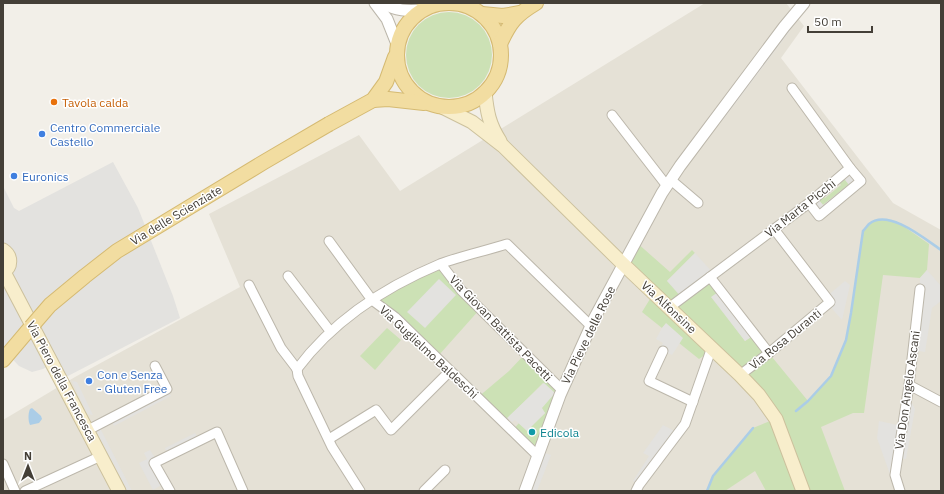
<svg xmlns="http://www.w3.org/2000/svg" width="944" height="494" viewBox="0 0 944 494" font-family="'IBM Plex Sans',sans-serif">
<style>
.residential{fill:#e5e1d6}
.green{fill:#cce1b5}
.parking{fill:#e3e2df}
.water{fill:#abcde7}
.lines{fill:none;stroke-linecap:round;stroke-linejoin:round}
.stream{stroke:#abcde7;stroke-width:2.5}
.minor-casing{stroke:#bcb7ab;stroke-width:11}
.tertiary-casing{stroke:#bcb7ab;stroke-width:13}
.secondary-casing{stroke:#ccc19d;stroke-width:15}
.primary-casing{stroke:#d5ba72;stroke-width:16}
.minor{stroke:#fff;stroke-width:9}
.tertiary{stroke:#fff;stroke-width:11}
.secondary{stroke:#f8eecc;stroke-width:13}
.primary{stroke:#f2dda1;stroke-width:14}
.primary-bridge-casing{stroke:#d5ba72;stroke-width:16;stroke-linecap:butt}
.primary-bridge{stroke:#f2dda1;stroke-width:14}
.food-dot{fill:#e8710a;stroke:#fff;stroke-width:1.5}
.shop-dot{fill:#3f7fe0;stroke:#fff;stroke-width:1.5}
.culture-dot{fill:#0f9aa8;stroke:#fff;stroke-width:1.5}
.labels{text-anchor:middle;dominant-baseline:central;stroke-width:3;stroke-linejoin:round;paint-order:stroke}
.food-label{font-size:12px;fill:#c56008;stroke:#fff;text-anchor:start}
.shop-label{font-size:12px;fill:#366cbe;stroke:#fff;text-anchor:start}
.street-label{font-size:12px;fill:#443f37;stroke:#fff}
.culture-label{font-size:12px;fill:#0d838f;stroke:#fff;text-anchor:start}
</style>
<rect width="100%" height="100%" fill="#f2efe8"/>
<polygon class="residential" points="705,3 786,3 804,26 781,58 893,203 941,230 941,491 3,491 3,420 75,377 240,287 209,214 359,135 400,191"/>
<g class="green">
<circle cx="449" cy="55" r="43"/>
<polygon points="842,176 849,184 823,205 816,197 821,193 825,198 841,185 837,180"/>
<polygon points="879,220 896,221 929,244 927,270 920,278 883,275 864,413 853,413 821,427 845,491 766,491 755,471 725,491 707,491 713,476 753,428 775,419 623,264 636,242 670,272 692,250 695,253 667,281 710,277 721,290 712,297 745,341 754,335 808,401 831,376 846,340 851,313 863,231 870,223"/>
<polygon points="441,264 480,309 439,355 372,300"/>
<polygon points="650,299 698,345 701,344 709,352 699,359 679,343 682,338 666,324 662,328 642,312"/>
<polygon points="387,328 401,340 375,370 360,356"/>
<polygon points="525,354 562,390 538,456 512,431 519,423 527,430 545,413 541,408 554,393 543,383 503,423 477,398 509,371"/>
</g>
<g class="parking">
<polygon points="784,27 790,31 723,120 719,115"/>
<polygon points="113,162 138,208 173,296 180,318 66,377 3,256 3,186 14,208 19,211"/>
<polygon points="850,168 861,181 819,216 809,203 816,197 823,205 849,185 842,176"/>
<polygon points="695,253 714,274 682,298 667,281"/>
<polygon points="927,270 941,286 941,301 932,308 925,352 913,350 920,289 920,278"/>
<polygon points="3,272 53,363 43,369 32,372 19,366 3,349"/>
<polygon points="439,279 456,295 425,328 407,312"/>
<polygon points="845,281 850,285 842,320 828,304 826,297"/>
<polygon points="721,290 754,335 745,341 711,297"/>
<polygon points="666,323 683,338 672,355 659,349 663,343 656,339 662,328"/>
<polygon points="72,381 77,382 93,415 87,414"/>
<polygon points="544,383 555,393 542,408 545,413 527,431 515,420 512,422 507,418"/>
<polygon points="167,389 171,396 114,426 110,418"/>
<polygon points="906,402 912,403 915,409 906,459 897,458 895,475 891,477 877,438 879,421 902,426"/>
<polygon points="663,425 678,433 639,485 633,481 649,456 643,453"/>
<polygon points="100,428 132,491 127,491 95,431"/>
<polygon points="195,433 200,441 168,456 165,448"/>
<polygon points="150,450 157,461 165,483 153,490 139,463 147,459 144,453"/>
<polygon points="540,451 551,455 537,491 525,491"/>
</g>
<path class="water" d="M32,408L41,416L42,419L39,423L30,425C28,421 28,413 30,409Z"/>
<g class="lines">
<g class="stream">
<path d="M796,411L808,401L831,376L846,340L851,313L863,231C865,229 867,226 869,224C888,208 925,239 941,250"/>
<polyline points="707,491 713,476 753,428"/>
</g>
<g class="minor-casing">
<g id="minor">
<polyline points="612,115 667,186"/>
<polyline points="671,180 698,203"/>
<polyline points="809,203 819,216 861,181 850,168"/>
<polyline points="329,241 372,300 395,317 538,456"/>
<polyline points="441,264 461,290 562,390"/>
<polyline points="288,276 330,331"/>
<polyline points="710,277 769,353"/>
<polyline points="249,285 281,348 297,369"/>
<polyline points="670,307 809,203 850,168 792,88"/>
<polyline points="663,351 649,381 693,402"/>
<path d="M297,369C333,321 385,287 440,264C461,256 485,251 507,244L591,326"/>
<polyline points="297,369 298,376 332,447 360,491"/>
<polyline points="740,375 769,353 830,302 774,229"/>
<polyline points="909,385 941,402"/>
<polyline points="88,430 167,389 155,366"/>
<polyline points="329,439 376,410 391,430 450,371"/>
<polyline points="3,464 15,491"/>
<polyline points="25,491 101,456"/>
<polyline points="170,491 154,463 217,432 243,491"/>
<polyline points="424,491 445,470"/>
<polyline points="636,491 639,485 685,424 712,347"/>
<polyline points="900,491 895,475 909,385 920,289"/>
</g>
</g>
<g class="tertiary-casing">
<g id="tertiary">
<polyline points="375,3 387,19 397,44"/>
<path d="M382,3C397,11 406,11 423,10"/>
<polyline points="525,491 560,395 595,317 662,193 680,166 784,27 804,3"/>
</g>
</g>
<g class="secondary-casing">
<g id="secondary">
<path d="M485,92C487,112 489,124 500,141"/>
<polyline points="442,107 472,122 503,146 623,264 740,375 759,395 776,419 803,491"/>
<path d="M3,250C12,256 12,267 3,272"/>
<polyline points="4,272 119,491"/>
</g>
</g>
<g class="primary-casing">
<g id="primary">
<circle cx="449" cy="55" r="52"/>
<polyline points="482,14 503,16 520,13"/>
<path d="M500,44C510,22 516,15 536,3"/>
<polyline points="373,100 388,99 424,103"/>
<polyline points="329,124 373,100 386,82 395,57"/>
<polyline points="3,360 31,327"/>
</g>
</g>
<use href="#minor" class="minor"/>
<use href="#tertiary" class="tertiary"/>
<use href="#secondary" class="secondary"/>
<use href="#primary" class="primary"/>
<g class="primary-bridge-casing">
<polyline id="primary-bridge" points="31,327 50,305 85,276 117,251 264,162 329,124"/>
</g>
<use href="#primary-bridge" class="primary-bridge"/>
</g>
<circle class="food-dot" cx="54" cy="102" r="4"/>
<g class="shop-dot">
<circle cx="42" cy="134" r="4"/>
<circle cx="14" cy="176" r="4"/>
<circle cx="89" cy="381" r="4"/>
</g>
<circle class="culture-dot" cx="532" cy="432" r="4"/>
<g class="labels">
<g class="food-label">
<text x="62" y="102">Tavola calda</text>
</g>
<g class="shop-label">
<text x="50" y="127">Centro Commerciale<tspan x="50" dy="14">Castello</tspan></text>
<text x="22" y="176">Euronics</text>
<text x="97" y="374">Con e Senza<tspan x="97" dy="14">- Gluten Free</tspan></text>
</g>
<g class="street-label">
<text transform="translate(800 208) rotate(-38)">Via Marta Picchi</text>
<text transform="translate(176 215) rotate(-31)">Via delle Scienziate</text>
<text transform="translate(669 307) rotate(43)">Via Alfonsine</text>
<text transform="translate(501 328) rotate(46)">Via Giovan Battista Pacetti</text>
<text transform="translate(588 335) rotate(-64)">Via Pieve delle Rose</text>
<text transform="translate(785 339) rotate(-39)">Via Rosa Duranti</text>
<text transform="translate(429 352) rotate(43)">Via Guglielmo Baldeschi</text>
<text transform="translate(62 381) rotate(62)">Via Piero della Francesca</text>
<text transform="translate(907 390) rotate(-82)">Via Don Angelo Ascani</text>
</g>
<g class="culture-label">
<text x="540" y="432">Edicola</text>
</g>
</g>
<rect width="944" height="494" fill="none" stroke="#443f37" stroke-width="8"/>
<g transform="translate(28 466)" stroke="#ffffff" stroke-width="3" paint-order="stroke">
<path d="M0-3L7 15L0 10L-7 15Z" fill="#443f37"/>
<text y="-6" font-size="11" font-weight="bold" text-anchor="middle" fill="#443f37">N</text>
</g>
<path d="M808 26v6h64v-6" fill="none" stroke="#443f37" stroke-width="2"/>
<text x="814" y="26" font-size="12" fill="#443f37" stroke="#ffffff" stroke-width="3" paint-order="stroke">50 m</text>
</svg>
